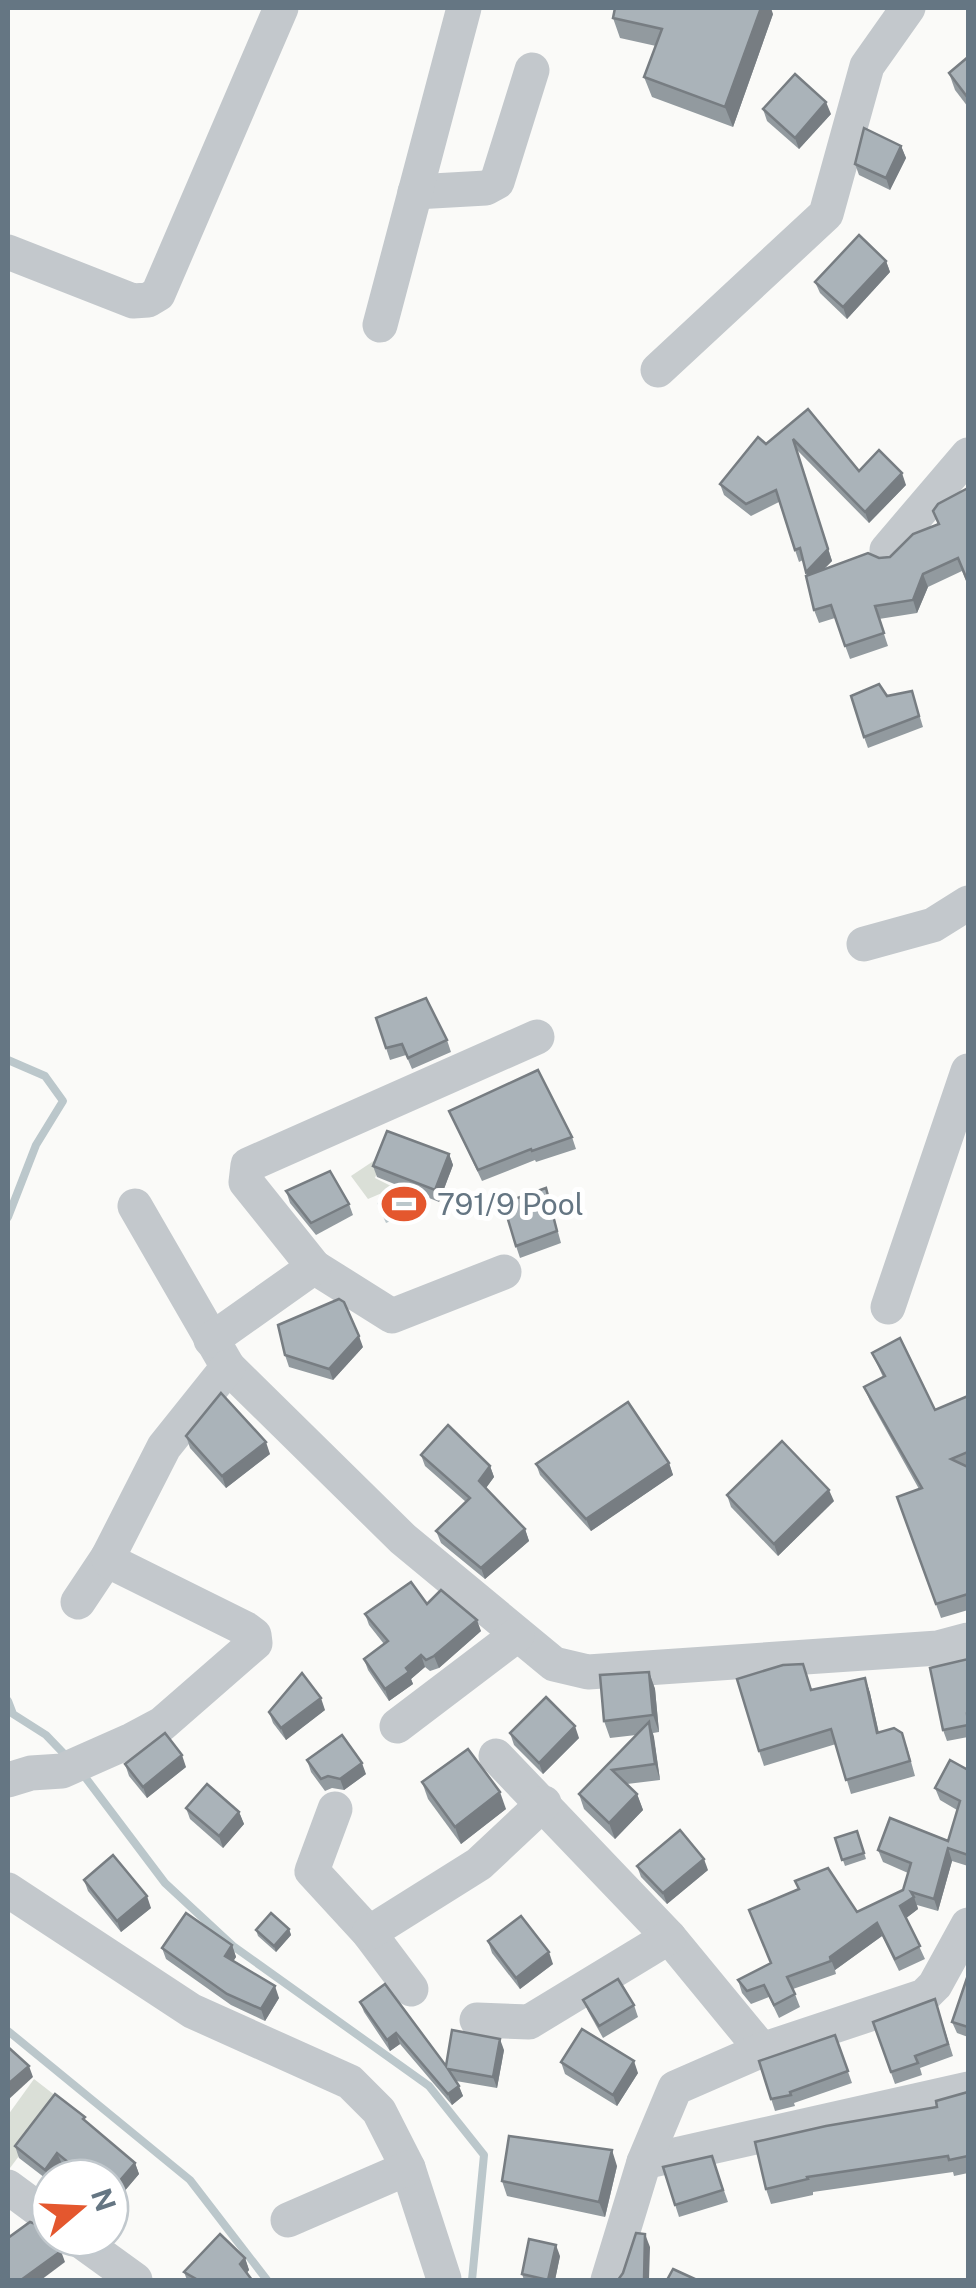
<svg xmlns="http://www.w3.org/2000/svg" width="976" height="2288" viewBox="0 0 976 2288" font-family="'Public Sans',sans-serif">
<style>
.green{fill:#dadfd7}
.water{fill:#bbc7cb}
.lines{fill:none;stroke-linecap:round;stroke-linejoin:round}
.stream{stroke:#bbc7cb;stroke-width:8}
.minor{stroke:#c3c8cc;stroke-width:35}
.wall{fill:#929a9f}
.shaded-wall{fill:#777d82}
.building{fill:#aab3b9;stroke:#777d82;stroke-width:2.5}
.labels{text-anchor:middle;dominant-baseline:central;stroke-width:10;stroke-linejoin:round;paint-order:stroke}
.poi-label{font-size:30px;fill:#657683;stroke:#fff;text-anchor:start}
</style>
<rect width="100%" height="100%" fill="#fafaf8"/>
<g class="green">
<polygon points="384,1154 375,1178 395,1188 392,1193 382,1193 368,1199 351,1176"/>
<polygon points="34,2079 61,2100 10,2168 8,2115"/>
</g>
<polygon class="water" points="424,1185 430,1205 386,1223 377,1203"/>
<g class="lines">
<g class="stream">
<polyline points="8,1060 45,1076 63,1101 36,1145 8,1217"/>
<polyline points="8,1701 13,1714 46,1735 69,1759"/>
<polyline points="82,1773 165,1883 233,1946 429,2086 484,2155 472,2280"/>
<polyline points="8,2031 190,2180 267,2280"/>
</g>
<g class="minor">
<polyline points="415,192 486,188 497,182 532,70"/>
<polyline points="8,252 133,301 148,300 158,294 281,8"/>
<polyline points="380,325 464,8"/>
<polyline points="658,370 826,214 867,66 908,8"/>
<polyline points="887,550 968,455"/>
<polyline points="864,944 933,925 968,903"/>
<polyline points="135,1206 228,1367 403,1539 554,1664 588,1672 938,1648 968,1640"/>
<polyline points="314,1267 392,1316 504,1272"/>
<polyline points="888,1307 968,1071"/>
<polyline points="211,1340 314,1267 246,1182 248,1165 537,1037"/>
<polyline points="78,1602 108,1557"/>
<polyline points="397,1726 517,1635"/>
<polyline points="496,1756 669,1937 762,2050"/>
<polyline points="8,1780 31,1773 62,1771 132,1740 162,1724 255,1643 254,1635 246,1629 111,1562 108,1557 164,1447 228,1367"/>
<polyline points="335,1809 312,1871 369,1933 411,1989"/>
<polyline points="8,1890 192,2011 350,2082 379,2111 408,2168 444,2279"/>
<polyline points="369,1933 479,1864 544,1803"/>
<polyline points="477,2020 529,2022 669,1937"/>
<polyline points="644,2162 968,2089"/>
<polyline points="8,2187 50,2218"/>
<polyline points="288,2220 408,2168"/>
<polyline points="77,2238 135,2280"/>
<polyline points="608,2280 644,2162 675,2088 762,2050 924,1996 935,1985 968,1925"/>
</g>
</g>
<g class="wall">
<polygon points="773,14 733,127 652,97 644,77 656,46 620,38 613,18"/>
<polygon points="968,57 968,107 955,90 949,73"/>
<polygon points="763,109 831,114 799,149 767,121"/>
<polygon points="901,146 906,158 890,190 859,175 855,164"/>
<polygon points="886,261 890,272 847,319 820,293 815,282"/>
<polygon points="808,409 859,471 906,485 869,523 797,450 832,561 823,570 890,557 938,524 933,511 968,488 968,586 962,571 928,587 917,613 879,619 888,646 850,659 835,618 819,623 814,610 803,560 799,562 779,502 751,516 724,495 720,484"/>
<polygon points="912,691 923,727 868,748 864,737 887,696"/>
<polygon points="376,1018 447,1040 451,1052 412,1069 406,1055 390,1060"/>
<polygon points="449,1111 572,1137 576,1149 536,1162 535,1160 482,1181"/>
<polygon points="449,1154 453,1165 439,1202 377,1177 373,1166"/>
<polygon points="546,1188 561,1243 520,1258 516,1246"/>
<polygon points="286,1191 349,1204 353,1215 316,1235 290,1203"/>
<polygon points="363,1347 333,1380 289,1367 285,1355"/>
<polygon points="872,1353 935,1410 968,1396 968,1610 941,1618 897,1497 919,1489 870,1401 864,1387 883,1377"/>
<polygon points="186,1436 270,1454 226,1488 190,1448"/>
<polygon points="421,1455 490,1466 494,1477 486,1488 525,1529 529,1541 485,1579 441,1543 436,1531 466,1502 425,1466"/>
<polygon points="669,1463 673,1475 591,1531 540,1475 536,1464"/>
<polygon points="727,1495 834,1501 778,1556 731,1507"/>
<polygon points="427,1604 481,1631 439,1668 430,1671 425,1667 411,1679 413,1684 389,1701 368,1670 364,1659 384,1644 369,1625 365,1614"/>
<polygon points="968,1659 968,1737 947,1741 943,1730"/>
<polygon points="649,1672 655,1689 659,1732 653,1733 660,1780 627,1784 637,1794 643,1810 615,1839 584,1809 579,1794 636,1735 610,1738 604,1721"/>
<polygon points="865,1678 870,1693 879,1733 907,1747 915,1776 851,1794 836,1744 764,1766 759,1751 812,1690"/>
<polygon points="325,1710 286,1740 273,1723 269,1712"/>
<polygon points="510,1733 579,1738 543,1774 514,1745"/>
<polygon points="307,1760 366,1774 344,1790 332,1788 325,1791 311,1772"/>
<polygon points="125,1764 186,1767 147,1798 129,1776"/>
<polygon points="968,1770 968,1866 952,1861 938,1911 917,1905 918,1909 906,1918 925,1959 899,1971 882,1936 835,1970 836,1974 793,1989 800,2007 779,2018 769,1997 751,2004 742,1993 738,1980 771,1963 857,1912 903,1890 908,1873 883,1862 878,1850 948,1841 957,1810 940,1800 935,1788"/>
<polygon points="422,1782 506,1809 461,1844 428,1799"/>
<polygon points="186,1808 239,1812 244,1824 223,1848 190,1819"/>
<polygon points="857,1831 866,1859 845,1866 835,1838"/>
<polygon points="637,1866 708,1870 667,1904 641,1877"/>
<polygon points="84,1880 151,1908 121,1932 88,1891"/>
<polygon points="289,1929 291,1935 276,1952 258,1936 256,1930"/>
<polygon points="488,1941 553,1964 520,1989 492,1953"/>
<polygon points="232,1945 236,1957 233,1961 279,1998 265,2021 231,2005 166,1959 162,1948"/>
<polygon points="968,1975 968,2037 957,2033 952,2022"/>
<polygon points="935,1999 953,2056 920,2068 922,2075 895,2084 873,2022"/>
<polygon points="583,2000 634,2005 638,2017 603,2038 588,2011"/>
<polygon points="360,2002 446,2066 504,2050 497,2088 456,2081 463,2096 452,2105 400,2044 390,2051 364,2012"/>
<polygon points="835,2035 852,2083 794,2103 795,2106 775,2111 759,2061"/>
<polygon points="561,2062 638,2073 617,2106 565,2074"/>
<polygon points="968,2092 968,2173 954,2176 953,2172 813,2192 813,2195 771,2204 766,2189"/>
<polygon points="86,2121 135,2163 139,2174 111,2207 110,2178 77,2178 62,2164 49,2181 19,2158 15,2146"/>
<polygon points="712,2156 728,2202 679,2217 663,2167"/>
<polygon points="617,2166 605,2217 507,2196 502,2181"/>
<polygon points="560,2256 555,2280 524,2280 522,2274"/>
<polygon points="245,2258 249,2270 247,2273 252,2280 187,2280 184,2272"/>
</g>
<g class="shaded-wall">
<polygon points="761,8 771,8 773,14 733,127 725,107"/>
<polygon points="826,102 831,114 799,149 795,138"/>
<polygon points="901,146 906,158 890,190 886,178"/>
<polygon points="886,261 890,272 847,319 843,307"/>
<polygon points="793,439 832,561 810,583 806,572"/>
<polygon points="902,473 906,485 869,523 865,512"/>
<polygon points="923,574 928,587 917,613 913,600"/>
<polygon points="449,1154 453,1165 439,1202 435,1190"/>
<polygon points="359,1336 363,1347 333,1380 329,1369"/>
<polygon points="266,1442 270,1454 226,1488 222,1476"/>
<polygon points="669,1463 673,1475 591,1531 586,1519"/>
<polygon points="490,1466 494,1477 483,1492 479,1481"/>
<polygon points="829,1490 834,1501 778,1556 774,1544"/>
<polygon points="525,1529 529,1541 485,1579 481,1568"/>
<polygon points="477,1620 481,1631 439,1668 434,1656"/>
<polygon points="421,1655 425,1667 411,1679 413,1684 389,1701 385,1689"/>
<polygon points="649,1672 655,1689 659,1732 653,1715"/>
<polygon points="865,1678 870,1693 882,1748 877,1733"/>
<polygon points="321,1698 325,1710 286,1740 281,1728"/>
<polygon points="649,1722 654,1737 660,1780 655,1764"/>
<polygon points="575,1726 579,1738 543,1774 539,1763"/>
<polygon points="182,1755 186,1767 147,1798 143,1787"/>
<polygon points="362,1763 366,1774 344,1790 340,1779"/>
<polygon points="500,1792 506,1809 461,1844 455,1827"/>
<polygon points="637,1794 643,1810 615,1839 609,1823"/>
<polygon points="239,1812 244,1824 223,1848 219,1836"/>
<polygon points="948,1848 952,1861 938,1911 934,1899"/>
<polygon points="704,1859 708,1870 667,1904 663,1893"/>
<polygon points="147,1896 151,1908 121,1932 117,1921"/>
<polygon points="914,1897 918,1909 905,1919 900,1906"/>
<polygon points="877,1923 882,1936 835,1970 830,1957"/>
<polygon points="289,1929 291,1935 276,1952 274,1946"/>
<polygon points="232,1945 236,1957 229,1968 225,1956"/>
<polygon points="549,1952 553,1964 520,1989 516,1978"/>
<polygon points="275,1986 279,1998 265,2021 261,2009"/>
<polygon points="396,2033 400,2044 390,2051 387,2040"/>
<polygon points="500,2039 504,2050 497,2088 493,2077"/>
<polygon points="634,2061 638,2073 617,2106 613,2095"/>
<polygon points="29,2066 33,2077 8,2100 8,2084"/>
<polygon points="459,2086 463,2096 452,2105 448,2094"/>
<polygon points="612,2150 617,2166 605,2217 599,2202"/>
<polygon points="57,2153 62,2164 49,2181 45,2170"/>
<polygon points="135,2163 139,2174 111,2207 110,2192"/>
<polygon points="645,2234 650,2247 649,2280 644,2280"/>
<polygon points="556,2245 560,2256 555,2280 549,2280"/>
<polygon points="61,2251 65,2262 41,2280 21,2280"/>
<polygon points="245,2258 249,2270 244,2275 240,2264"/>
</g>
<g class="building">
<polygon points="615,8 761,8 725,107 644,77 662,29 613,18"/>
<polygon points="968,57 968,98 949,73"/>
<polygon points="795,74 826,102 795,138 763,109"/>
<polygon points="864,128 901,146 886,178 855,164"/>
<polygon points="859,235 886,261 843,307 815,282"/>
<polygon points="808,409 859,471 879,450 902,473 865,512 793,439 828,549 806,572 800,548 795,550 776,490 746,504 720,484 758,437 766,444"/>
<polygon points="968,488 968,582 958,558 923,574 913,600 875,606 884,633 845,646 831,605 814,610 806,576 868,553 879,558 890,557 913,534 939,524 933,511 938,504"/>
<polygon points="879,684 887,696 912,691 919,716 864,737 851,696"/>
<polygon points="426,998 447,1040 408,1058 402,1044 386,1048 376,1018"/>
<polygon points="538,1070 572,1137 532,1151 531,1149 478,1170 449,1111"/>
<polygon points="387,1131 449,1154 435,1190 373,1166"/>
<polygon points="330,1171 349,1204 311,1223 286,1191"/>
<polygon points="546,1188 557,1231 516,1246 503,1203"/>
<polygon points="339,1299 344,1302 359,1336 329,1369 285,1355 278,1325"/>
<polygon points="900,1338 935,1410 968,1396 968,1452 951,1459 968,1467 968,1594 936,1604 897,1497 922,1488 864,1387 885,1376 872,1353"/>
<polygon points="221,1393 266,1442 222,1476 186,1436"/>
<polygon points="628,1402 669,1463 586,1519 536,1464"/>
<polygon points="448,1425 490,1466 479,1481 525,1529 481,1568 436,1531 470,1498 421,1455"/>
<polygon points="782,1441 829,1490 774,1544 727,1495"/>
<polygon points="411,1582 427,1604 441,1590 477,1620 434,1656 426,1660 421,1655 406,1668 409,1672 385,1689 364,1659 388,1641 365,1614"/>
<polygon points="968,1659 968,1712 967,1713 968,1725 943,1730 930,1668"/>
<polygon points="803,1664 811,1690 865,1678 877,1733 894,1728 902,1733 910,1761 846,1780 831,1729 759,1751 737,1679 783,1665"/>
<polygon points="649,1672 653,1715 604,1721 600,1675"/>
<polygon points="302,1673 321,1698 281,1728 269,1712"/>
<polygon points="546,1697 575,1726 539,1763 510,1733"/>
<polygon points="649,1722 655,1764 612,1770 637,1794 609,1823 579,1794"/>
<polygon points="165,1733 182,1755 143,1787 125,1764"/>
<polygon points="342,1735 362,1763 340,1779 328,1776 321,1779 307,1760"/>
<polygon points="468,1749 500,1792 455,1827 422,1782"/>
<polygon points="950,1760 968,1770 968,1855 948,1848 934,1899 911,1892 914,1897 900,1906 920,1946 895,1959 877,1923 830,1957 831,1961 787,1977 795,1994 774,2005 764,1985 747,1991 738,1980 771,1963 749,1910 799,1889 795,1881 828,1868 857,1912 903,1890 911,1863 878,1850 890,1818 948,1841 960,1801 935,1788"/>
<polygon points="207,1784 239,1812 219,1836 186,1808"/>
<polygon points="680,1830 704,1859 663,1893 637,1866"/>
<polygon points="857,1831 864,1853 842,1860 835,1838"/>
<polygon points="113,1855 147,1896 117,1921 84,1880"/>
<polygon points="186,1913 232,1945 225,1956 275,1986 261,2009 227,1994 162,1948"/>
<polygon points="271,1913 289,1929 274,1946 256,1930"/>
<polygon points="521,1916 549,1952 516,1978 488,1941"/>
<polygon points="968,1975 968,2027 952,2022"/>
<polygon points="618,1979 634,2005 599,2026 583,2000"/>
<polygon points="385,1984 446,2066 452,2030 500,2039 493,2077 448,2069 459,2086 448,2094 396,2033 387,2040 360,2002"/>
<polygon points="935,1999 948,2044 915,2056 918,2063 891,2072 873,2022"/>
<polygon points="582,2029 634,2061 613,2095 561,2062"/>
<polygon points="835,2035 848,2071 790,2092 791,2095 771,2099 759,2061"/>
<polygon points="8,2047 29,2066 8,2084"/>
<polygon points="968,2092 968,2156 949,2160 948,2156 807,2177 808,2179 766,2189 755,2142 826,2126 937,2107 936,2101"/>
<polygon points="55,2094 85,2117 83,2119 135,2163 110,2192 110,2178 87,2178 57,2153 45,2170 15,2146"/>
<polygon points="509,2136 612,2150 599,2202 502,2181"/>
<polygon points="712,2156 723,2190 675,2205 663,2167"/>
<polygon points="30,2222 44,2227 61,2251 21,2280 8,2280 8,2238"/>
<polygon points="636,2233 645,2234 644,2280 618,2280 623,2273"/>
<polygon points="220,2234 245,2258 240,2264 252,2280 198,2280 184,2272"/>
<polygon points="529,2239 556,2245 548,2280 522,2274"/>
<polygon points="673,2269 697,2280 667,2280"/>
</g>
<defs>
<g id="stadium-bare" transform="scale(3.45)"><path d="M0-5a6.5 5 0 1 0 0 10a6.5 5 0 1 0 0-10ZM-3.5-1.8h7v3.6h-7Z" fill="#e4572e" stroke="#fff" stroke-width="2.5" paint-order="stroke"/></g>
</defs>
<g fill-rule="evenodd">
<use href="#stadium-bare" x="404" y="1204"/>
</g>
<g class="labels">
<g class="poi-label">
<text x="437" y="1204">791/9 Pool</text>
</g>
</g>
<rect width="976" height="2288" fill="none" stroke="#657683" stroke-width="20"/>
<g transform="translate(80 2208) rotate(71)"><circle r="48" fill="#ffffff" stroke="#c1c8cd" stroke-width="2.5"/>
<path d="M0-8L18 38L0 25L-18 38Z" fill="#e4572e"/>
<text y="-15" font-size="28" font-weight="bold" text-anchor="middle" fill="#657683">N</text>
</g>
</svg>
